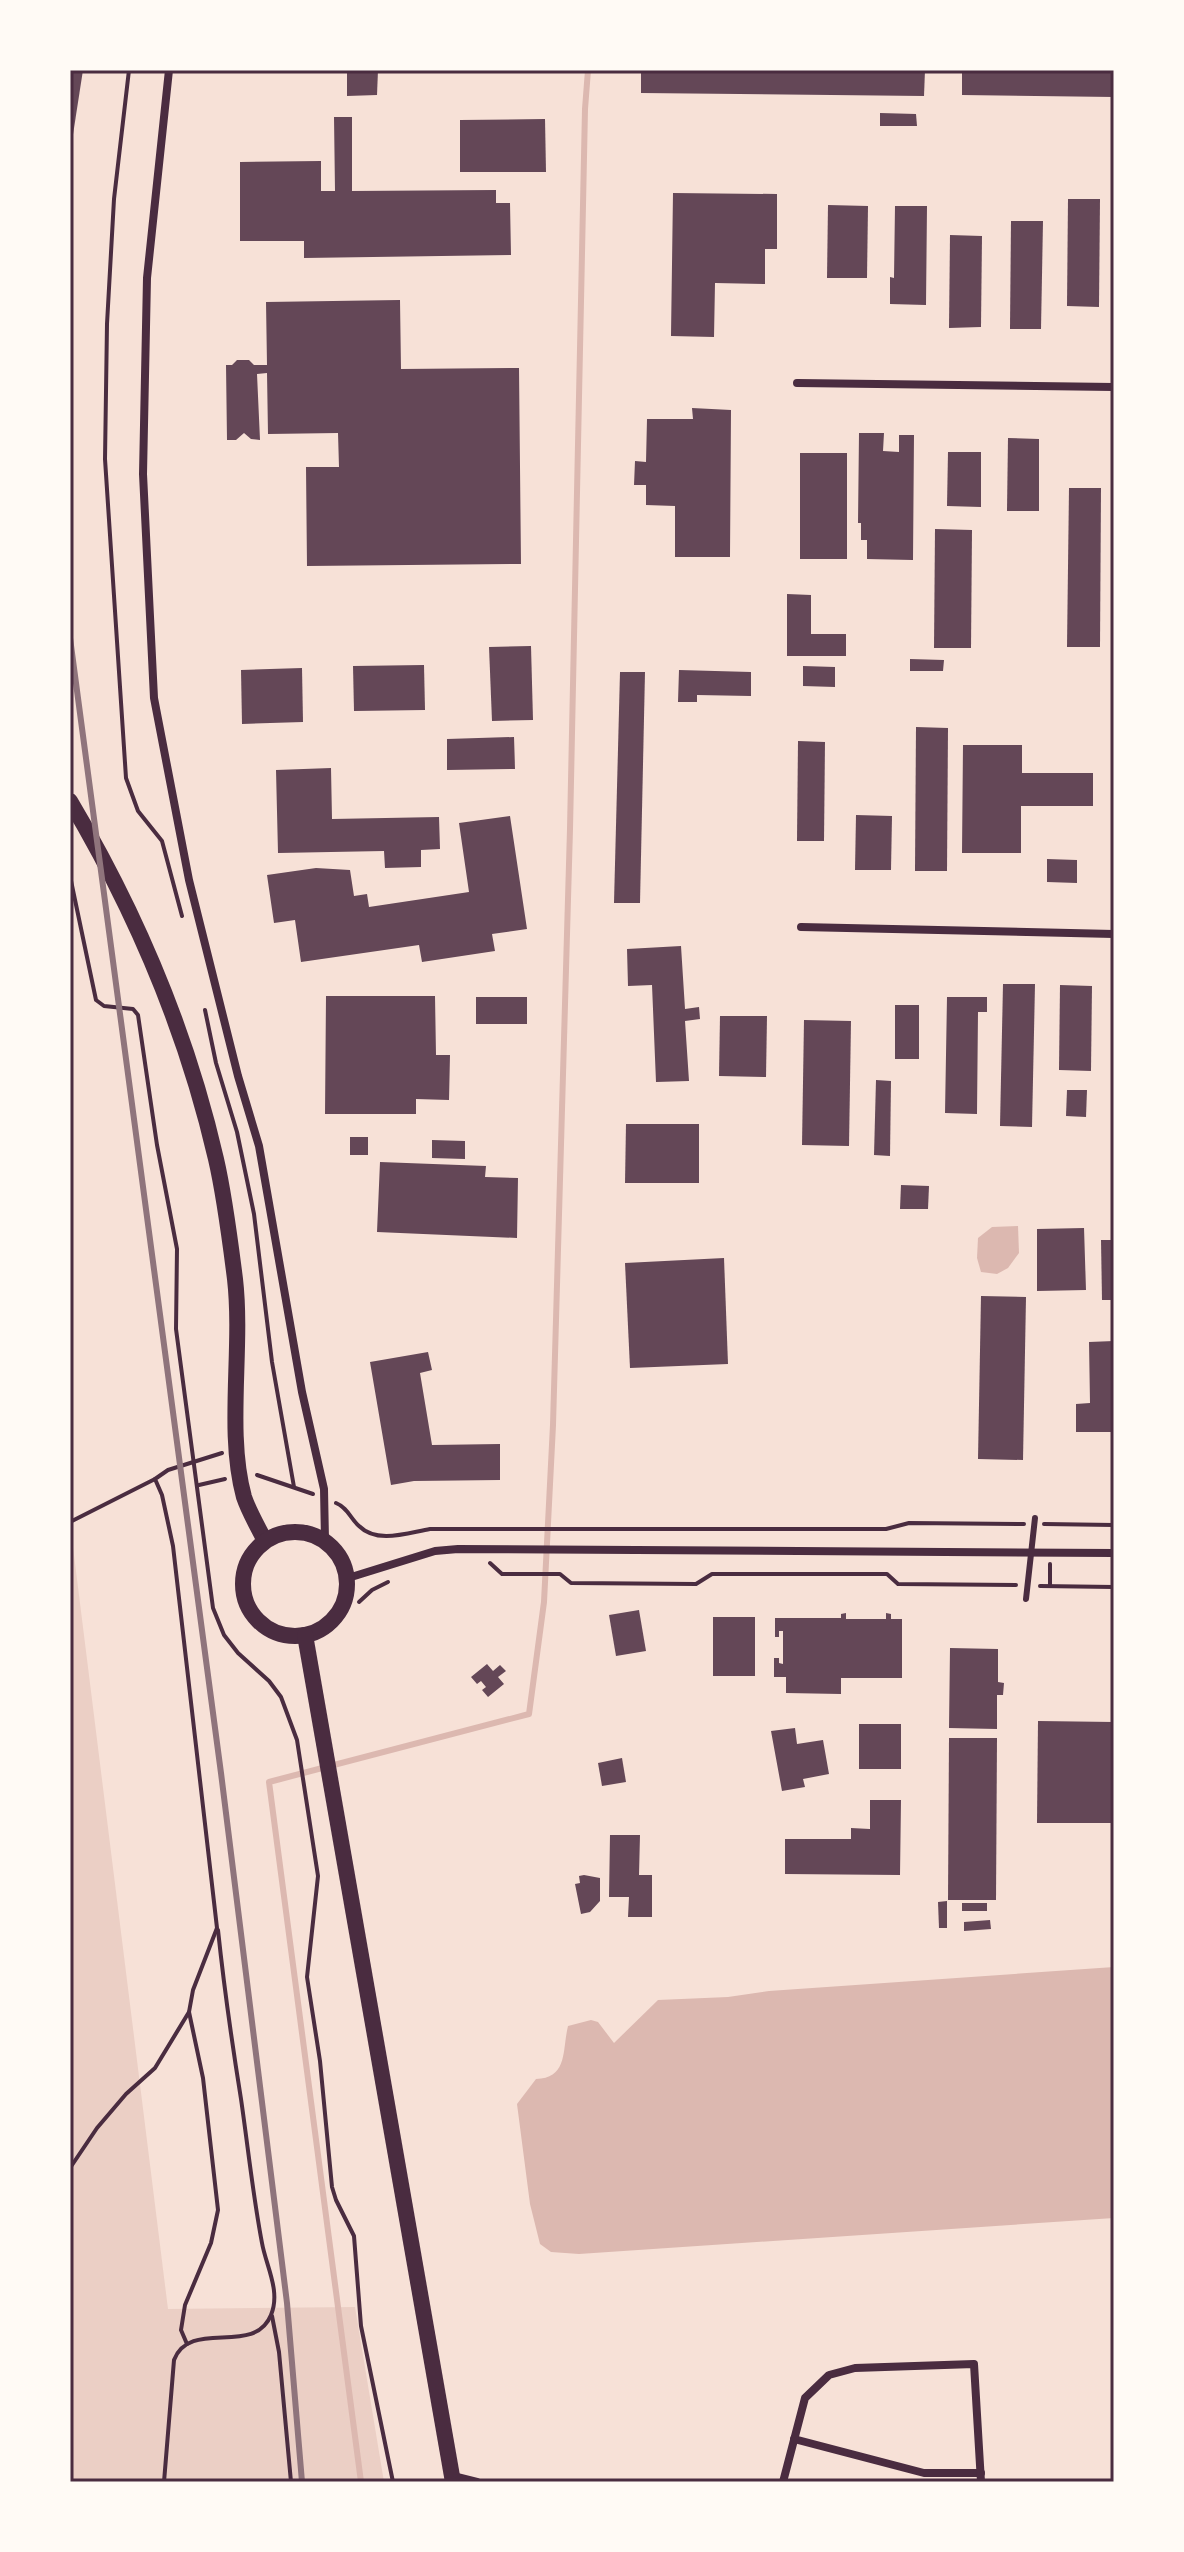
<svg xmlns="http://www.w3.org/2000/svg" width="1184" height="2552" viewBox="0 0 1184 2552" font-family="'Work Sans',sans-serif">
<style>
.green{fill:#ebcfc5}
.water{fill:#dcb8b0}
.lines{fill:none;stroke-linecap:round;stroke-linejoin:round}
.stream{stroke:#dcb8b0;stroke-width:6}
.building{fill:#644757}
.path{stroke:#4a2c40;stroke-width:4}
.service{stroke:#4a2c40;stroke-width:6}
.minor{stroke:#4a2c40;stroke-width:8}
.secondary{stroke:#4a2c40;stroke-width:16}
.rail{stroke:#8f747c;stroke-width:6}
.neatline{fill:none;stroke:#4a2c40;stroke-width:3}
</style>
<rect width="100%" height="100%" fill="#f7e1d7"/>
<polygon class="green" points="70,1523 168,2309 355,2307 384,2482 70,2482"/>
<g class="water">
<polygon points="1018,1226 1019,1253 1008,1268 997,1274 981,1272 977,1258 978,1238 992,1227"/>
<path d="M1114,1967V2218L579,2254L551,2252L540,2244L530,2204L517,2104L536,2079C568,2078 562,2051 568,2026L591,2020L598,2022L614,2043L658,2000L728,1997L769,1991Z"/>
</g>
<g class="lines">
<polyline class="stream" points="361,2482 269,1782 529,1714 544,1602 553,1425 570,829 585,109 588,70"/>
</g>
<g class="building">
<polygon points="70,70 83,70 72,141 70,141"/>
<polygon points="347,70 378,70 377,95 347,96"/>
<polygon points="641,70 925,70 924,96 641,93"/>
<polygon points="962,70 1114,70 1114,97 962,95"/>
<polygon points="880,113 916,114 917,126 880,126"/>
<polygon points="334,117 352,117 352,191 496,190 496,203 510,203 511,255 304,258 304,241 240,241 240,162 321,161 321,191 335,191"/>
<polygon points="545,119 546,172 460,172 460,120"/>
<polygon points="673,193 777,194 777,249 765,249 765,284 715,283 714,337 671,336"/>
<polygon points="1068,199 1100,199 1099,307 1067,306"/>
<polygon points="828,205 868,206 867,278 827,278"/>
<polygon points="895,206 927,206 926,305 890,304 890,277 894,278"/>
<polygon points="1011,221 1043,221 1041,329 1010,329"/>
<polygon points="950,235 982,236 981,327 949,328"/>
<polygon points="400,300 401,369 519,368 521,564 307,566 306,467 339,467 338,433 268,434 267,373 257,374 260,440 251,439 244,433 236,440 227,440 226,365 232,365 237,360 249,360 254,365 267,365 266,302"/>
<polygon points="692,408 731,410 730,557 675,557 675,506 646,505 646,485 634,485 635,461 646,462 647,419 693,419"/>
<polygon points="859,433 884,433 883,451 899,452 899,435 914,435 913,560 867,559 867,540 861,540 861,523 858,523"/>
<polygon points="1008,438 1039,439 1039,511 1007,511"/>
<polygon points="948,452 981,452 981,507 947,506"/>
<rect x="800" y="453" width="47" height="106"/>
<polygon points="1069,488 1101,488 1100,647 1067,647"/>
<polygon points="935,529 972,530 971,648 934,648"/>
<polygon points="787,594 811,595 811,634 846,634 846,656 787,656"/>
<polygon points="531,646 533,720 492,721 489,647"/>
<polygon points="910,659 944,660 943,671 910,671"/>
<polygon points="424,665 425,710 354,711 353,666"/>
<polygon points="803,666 835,667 835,687 803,686"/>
<polygon points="302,668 303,722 242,724 241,670"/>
<polygon points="679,670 751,672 751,696 697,695 697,702 678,702"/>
<polygon points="620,672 645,672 640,903 614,903"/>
<polygon points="916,727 948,728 947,871 915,871"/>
<polygon points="514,737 515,769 447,770 447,739"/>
<polygon points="798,741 825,742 824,841 797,841"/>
<polygon points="963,745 1022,745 1022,773 1093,773 1093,806 1021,806 1021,853 962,853"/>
<polygon points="331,768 332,819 439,817 440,849 421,850 421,867 385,868 384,851 278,853 276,770"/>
<polygon points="856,815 892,816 891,870 855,870"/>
<polygon points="510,816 527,929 492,934 495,951 422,962 419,945 301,962 295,920 274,923 267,875 316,868 350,870 354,896 367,894 369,907 469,892 459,823"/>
<polygon points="1047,859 1077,860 1077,883 1047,882"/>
<polygon points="681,946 685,1009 699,1007 700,1019 685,1021 689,1081 656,1082 652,985 628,986 627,949"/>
<polygon points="1003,984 1035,984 1032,1127 1000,1126"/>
<polygon points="1060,985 1092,986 1091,1071 1059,1070"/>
<polygon points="326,996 435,996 436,1055 450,1055 449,1100 416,1099 416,1114 325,1114"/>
<rect x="476" y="997" width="51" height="27"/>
<polygon points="947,997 987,997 987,1012 978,1012 977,1114 945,1113"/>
<rect x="895" y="1005" width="24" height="54"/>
<polygon points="720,1016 767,1016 766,1077 719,1076"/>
<polygon points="804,1020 851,1021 849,1146 802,1145"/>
<polygon points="876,1080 891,1081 890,1156 874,1155"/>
<polygon points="1067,1090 1087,1090 1086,1117 1066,1116"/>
<polygon points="626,1124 699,1124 699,1183 625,1183"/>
<rect x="350" y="1137" width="18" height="18"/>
<polygon points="432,1140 465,1141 465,1159 432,1158"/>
<polygon points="380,1162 486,1166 485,1177 518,1178 517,1238 377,1232"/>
<polygon points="901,1185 929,1186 928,1209 900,1209"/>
<polygon points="1084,1228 1086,1290 1037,1291 1037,1229"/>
<polygon points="1101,1240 1114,1240 1114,1300 1102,1300"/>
<polygon points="724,1258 728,1364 630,1368 625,1263"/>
<polygon points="981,1296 1026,1297 1023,1460 978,1459"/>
<polygon points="1114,1341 1114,1432 1076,1432 1076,1404 1090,1403 1089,1342"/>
<polygon points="428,1352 432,1370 420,1373 432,1445 500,1444 500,1480 414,1481 391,1485 370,1362"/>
<polygon points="639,1610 646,1651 616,1656 609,1615"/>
<polygon points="846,1613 846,1619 886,1619 886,1613 891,1614 891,1619 902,1619 902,1678 841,1678 841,1694 786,1693 786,1677 774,1677 774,1658 779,1658 779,1663 783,1664 783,1631 779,1631 779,1637 775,1637 775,1618 841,1618 841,1614"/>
<rect x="713" y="1617" width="42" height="59"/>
<polygon points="950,1648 998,1649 998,1682 1004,1683 1003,1695 997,1695 997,1729 949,1728"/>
<polygon points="487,1664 493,1671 500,1665 506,1671 498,1677 504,1684 488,1697 482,1690 486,1687 481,1681 477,1684 471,1677"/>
<polygon points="1038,1721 1114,1722 1114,1823 1037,1823"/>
<rect x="859" y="1724" width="42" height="45"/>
<polygon points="795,1728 797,1744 823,1740 829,1774 803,1779 805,1787 782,1791 771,1731"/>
<polygon points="949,1738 997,1738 996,1900 948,1900"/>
<polygon points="622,1758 626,1782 602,1786 598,1763"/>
<polygon points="870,1800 901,1800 900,1875 785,1874 785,1839 851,1839 851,1828 870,1829"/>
<polygon points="610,1835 640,1835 639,1875 652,1875 652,1917 628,1917 629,1897 609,1897"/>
<polygon points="584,1875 600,1878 600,1901 590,1912 581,1914 575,1884 580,1883 579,1876"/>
<polygon points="947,1901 947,1928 939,1928 938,1902"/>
<rect x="962" y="1903" width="25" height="8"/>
<polygon points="990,1920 991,1929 964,1931 964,1922"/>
</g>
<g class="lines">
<g class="path">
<polyline points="129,70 114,199 107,324 105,459 126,778 138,811 162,841 182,916"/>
<polyline points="70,876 96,1000 104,1006 133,1009 138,1015 157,1145 177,1249 176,1329 213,1608 224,1635 238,1653 269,1681 281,1697 297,1740 318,1876 307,1977 320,2061 332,2187 336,2200 354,2236 361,2326 393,2482"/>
<polyline points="205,1010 216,1063 237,1132 254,1214 272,1362 294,1487"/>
<polyline points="257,1475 313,1494"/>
<polyline points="199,1485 225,1479"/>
<path d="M336,1503C348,1508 350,1518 359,1526C377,1544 407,1533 430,1529H886L909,1523L1024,1524"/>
<polyline points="70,1522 155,1479"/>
<polyline points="1044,1524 1114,1525"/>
<polyline points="490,1563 502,1574 560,1574 571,1583 696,1584 712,1574 887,1574 898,1584 1016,1585"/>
<polyline points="1040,1586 1114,1587"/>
<polyline points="1050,1586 1050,1564"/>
<polyline points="359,1602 372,1590 388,1582"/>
<polyline points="70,2168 97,2128 126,2094 155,2068 189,2012"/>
<polyline points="272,2316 279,2352 291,2482"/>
<polyline points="187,2344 181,2330 185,2305 211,2243 218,2210 203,2078 189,2012 193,1990 217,1928 173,1546 162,1495 155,1479 168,1470 222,1453"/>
<path d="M164,2482L174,2360C190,2318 254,2357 271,2315C281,2291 266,2266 262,2243C253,2196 248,2147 241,2099C232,2043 224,1987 218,1930"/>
</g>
<polyline class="service" points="1026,1599 1035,1518"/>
<g class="minor">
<polyline points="169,70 147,278 143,474 154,698 189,880 238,1076 259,1146 302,1392 324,1489 325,1540"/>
<polyline points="797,383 1114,387"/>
<polyline points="801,927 1114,934"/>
<polyline points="348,1578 435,1551 458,1549 1114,1553"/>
<polyline points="794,2439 924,2473 981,2473"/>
<polyline points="453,2476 477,2482"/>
<polyline points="783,2482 805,2398 829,2375 855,2368 974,2364 981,2482"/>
</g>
<g class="secondary">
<path d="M70,801C136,912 187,1033 216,1159C225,1198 230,1240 235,1279C243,1349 226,1432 244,1497C249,1512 258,1527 265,1541"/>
<circle cx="295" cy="1584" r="52"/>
<polyline points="305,1635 453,2482"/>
</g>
<polyline class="rail" points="70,638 221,1773 287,2303 302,2482"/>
</g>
<rect width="1184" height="2552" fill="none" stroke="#fffaf5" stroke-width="144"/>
<rect x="72" y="72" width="1040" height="2408" class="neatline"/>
</svg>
